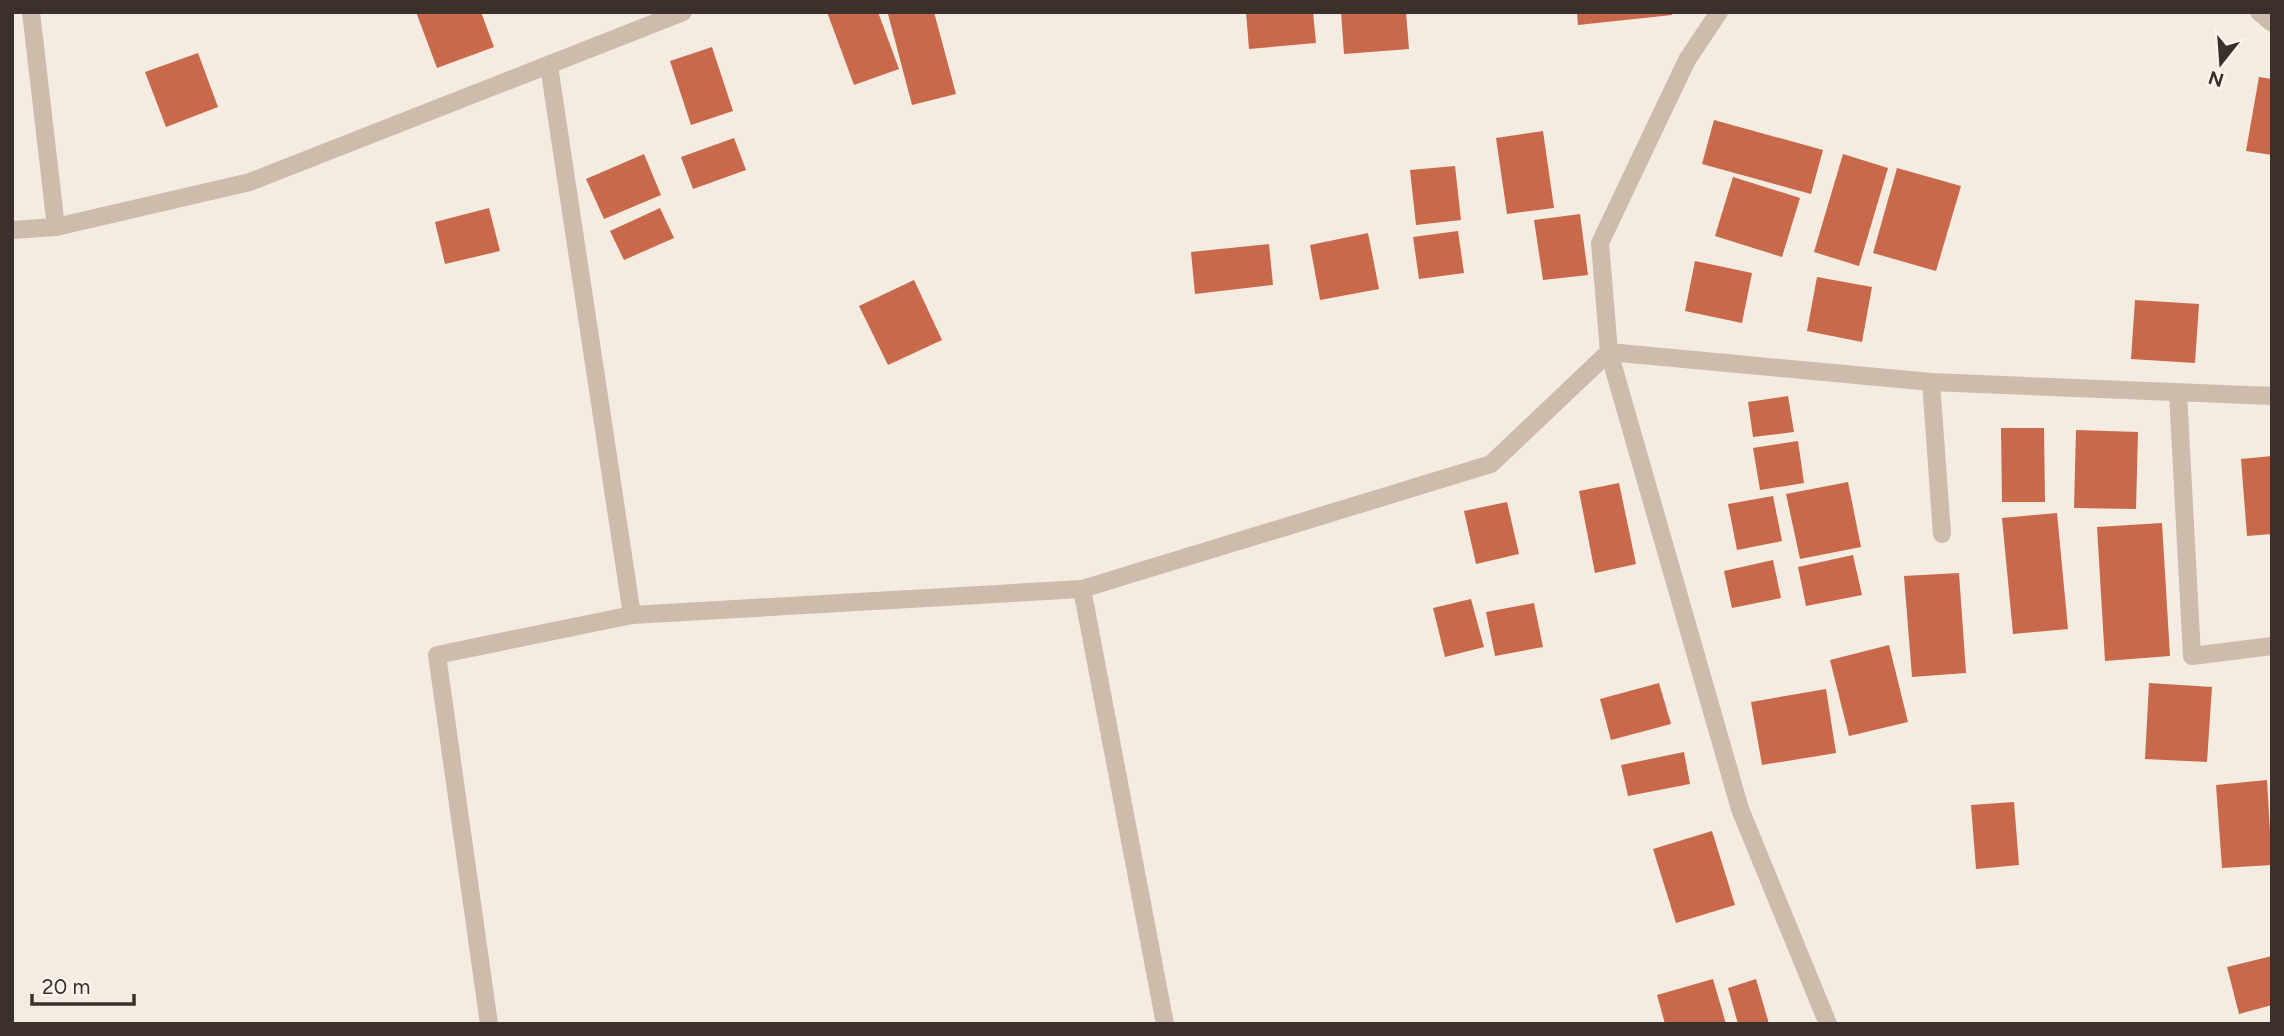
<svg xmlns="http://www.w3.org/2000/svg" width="2284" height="1036" viewBox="0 0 2284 1036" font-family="Figtree,sans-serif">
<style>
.building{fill:#c8694b}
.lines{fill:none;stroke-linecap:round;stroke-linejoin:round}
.service{stroke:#cdbbac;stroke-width:18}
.minor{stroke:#cdbbac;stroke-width:18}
.tertiary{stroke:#cdbbac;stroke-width:18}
</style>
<rect width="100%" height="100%" fill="#f4ebe1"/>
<g class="building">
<polygon points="416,12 481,12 494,47 437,68"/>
<polygon points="827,12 878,12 899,69 854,85"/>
<polygon points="893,12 934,12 956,94 912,105 888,14"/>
<polygon points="1246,12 1313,12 1316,43 1249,49"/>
<polygon points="1341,12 1406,12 1409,49 1344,54"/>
<polygon points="1577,12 1671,12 1672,15 1578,25"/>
<polygon points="712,47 733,111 691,125 670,61"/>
<polygon points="198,53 218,107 166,127 145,72"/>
<polygon points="2259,77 2272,79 2272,155 2246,151"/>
<polygon points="1714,120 1823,150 1811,194 1702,164"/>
<polygon points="1543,131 1554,208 1507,214 1496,138"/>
<polygon points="734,138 746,170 693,189 681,157"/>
<polygon points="644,154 661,195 604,219 586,179"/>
<polygon points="1843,154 1888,168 1859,266 1814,252"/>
<polygon points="1455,166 1461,220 1416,225 1410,170"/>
<polygon points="1897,168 1961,186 1936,271 1873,253"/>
<polygon points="1733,177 1800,198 1782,257 1715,236"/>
<polygon points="489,208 500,251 445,264 435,222"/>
<polygon points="660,208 674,238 624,260 610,231"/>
<polygon points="1580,214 1588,275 1543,280 1534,220"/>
<polygon points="1458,231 1464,273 1419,279 1413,237"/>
<polygon points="1368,233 1379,289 1320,300 1310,245"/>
<polygon points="1269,244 1273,285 1195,294 1191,252"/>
<polygon points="1695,261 1752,273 1742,323 1685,311"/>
<polygon points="1817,277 1872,287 1862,342 1807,331"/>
<polygon points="914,280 942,340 888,365 859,306"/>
<polygon points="2135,300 2199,304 2195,363 2131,359"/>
<polygon points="1788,396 1794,432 1753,437 1748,402"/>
<polygon points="2001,428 2044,428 2045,502 2002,502"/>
<polygon points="2076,430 2138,432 2136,509 2074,508"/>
<polygon points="1798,441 1804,483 1760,490 1753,448"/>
<polygon points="2272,456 2272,534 2247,536 2241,459"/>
<polygon points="1848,482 1861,547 1800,559 1786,494"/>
<polygon points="1619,483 1636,564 1595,573 1579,491"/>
<polygon points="1773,496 1782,541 1737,550 1728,504"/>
<polygon points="1507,502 1519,554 1476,564 1464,511"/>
<polygon points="2057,513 2068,629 2013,634 2002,518"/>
<polygon points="2162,523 2170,656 2105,661 2097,527"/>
<polygon points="1853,555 1862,595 1806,606 1798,567"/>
<polygon points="1773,560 1781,598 1732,608 1724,571"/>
<polygon points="1959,573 1966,673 1912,677 1904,576"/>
<polygon points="1471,599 1484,647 1445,657 1433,608"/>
<polygon points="1534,603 1543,647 1495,656 1486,612"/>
<polygon points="1889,645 1908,722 1849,736 1830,660"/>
<polygon points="1659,683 1671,724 1611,740 1600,699"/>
<polygon points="2149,683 2212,687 2207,762 2145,759"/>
<polygon points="1826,689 1836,753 1762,765 1751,702"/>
<polygon points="1684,752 1690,784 1628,796 1621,765"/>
<polygon points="2267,780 2272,865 2222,868 2216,785"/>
<polygon points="2014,802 2019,865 1976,869 1971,805"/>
<polygon points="1712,831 1735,905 1676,923 1653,849"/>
<polygon points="2272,956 2272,1005 2239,1014 2227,967"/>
<polygon points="1713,979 1726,1024 1665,1024 1657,995"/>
<polygon points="1756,979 1769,1024 1738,1024 1728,988"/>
</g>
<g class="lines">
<polyline class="service" points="1082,589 1165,1024"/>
<g class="minor">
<polyline points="31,12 56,227"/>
<polyline points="1719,12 1687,60 1600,243 1609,352 1931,382 2272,396"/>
<polyline points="2259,12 2272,23"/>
<polyline points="549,66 632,615 1082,589 1491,464 1609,352 1740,809 1828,1024"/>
<polyline points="1931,382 1942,534"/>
<polyline points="2178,393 2192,656 2272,646"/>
<polyline points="489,1024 437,655 632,615"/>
</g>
<polyline class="tertiary" points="12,230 56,227 250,182 683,12"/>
</g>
<rect width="2284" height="1036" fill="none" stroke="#3b302b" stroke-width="28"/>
<g transform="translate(2221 63) rotate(197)" stroke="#fbf5ee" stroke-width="5" paint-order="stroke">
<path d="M0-5L12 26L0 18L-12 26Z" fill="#3b302b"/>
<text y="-10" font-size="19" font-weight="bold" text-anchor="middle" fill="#3b302b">N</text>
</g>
<path d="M32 994v10h102v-10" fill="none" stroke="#3b302b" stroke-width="3.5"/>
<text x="42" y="994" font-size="21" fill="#3b302b" stroke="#fbf5ee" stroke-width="5" paint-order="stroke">20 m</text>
</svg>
